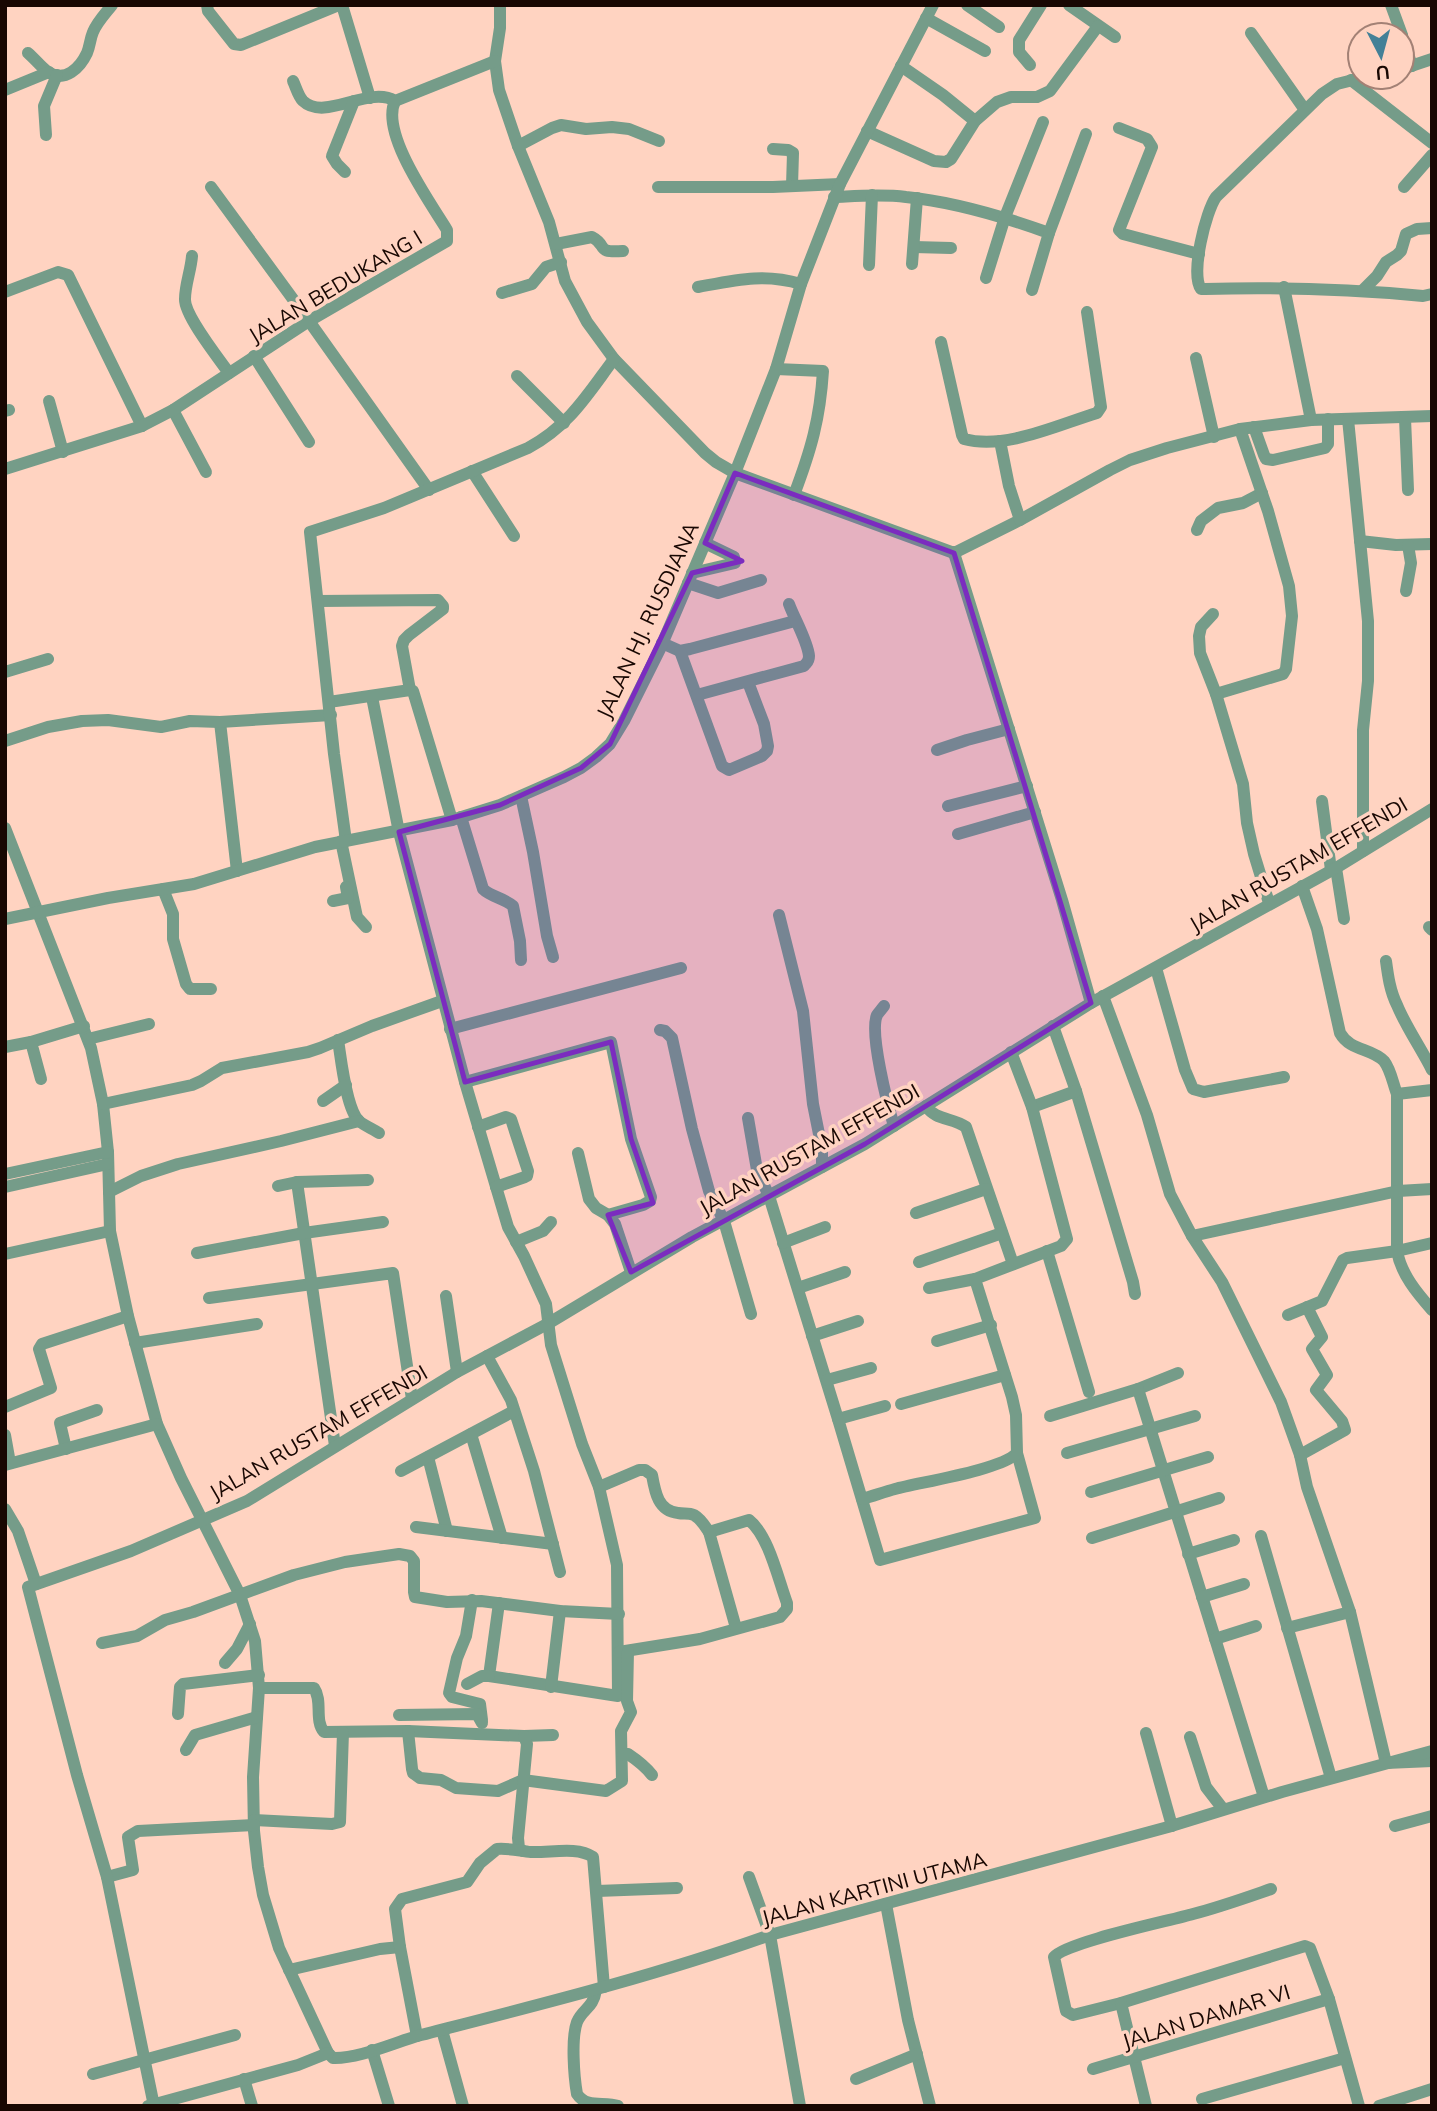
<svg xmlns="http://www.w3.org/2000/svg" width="1437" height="2111" viewBox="0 0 1437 2111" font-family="Mulish,sans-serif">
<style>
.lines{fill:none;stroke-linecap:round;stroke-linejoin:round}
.minor{stroke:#759c89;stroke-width:12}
.marked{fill:#7b2cbf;fill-opacity:0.2;stroke:#7b2cbf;stroke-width:5;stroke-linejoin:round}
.labels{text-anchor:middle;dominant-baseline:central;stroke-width:7;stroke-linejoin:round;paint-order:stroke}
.street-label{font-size:21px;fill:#180702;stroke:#ffd3c1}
</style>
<rect width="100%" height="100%" fill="#ffd3c1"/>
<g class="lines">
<g class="minor">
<polyline points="207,5 208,11 234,44 241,45 339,5"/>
<polyline points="342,5 370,98"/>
<polyline points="500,5 500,28 495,61 499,90 518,146 549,222 565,281 587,322 614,359 705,453 716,462 735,473 954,553 1020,520 1110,470 1130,460 1167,448 1240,429 1311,420 1432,416"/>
<polyline points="967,5 999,27"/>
<polyline points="1069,5 1115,37"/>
<polyline points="1391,5 1402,35"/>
<polyline points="926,18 985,51"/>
<polyline points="1251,33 1305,110"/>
<polyline points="1402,36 1412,66"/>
<path d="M28,53C35,59 41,67 48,72C65,83 80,68 87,53C90,46 90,39 93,32C97,22 105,14 112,5"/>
<polyline points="1030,65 1019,52 1019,40 1041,5"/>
<polyline points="901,66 943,95 975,121"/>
<polyline points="1402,69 1432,59"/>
<path d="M1365,77L1337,84L1322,94L1216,197C1206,211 1190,274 1201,289H1205C1278,287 1350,289 1423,296L1432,294"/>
<polyline points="1351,80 1432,143"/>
<path d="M293,81C296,87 298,96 303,101C325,122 369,85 395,101"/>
<polyline points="5,90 49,72"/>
<polyline points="395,101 495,61"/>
<polyline points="1119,128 1147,139 1152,147 1119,230 1123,234 1199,254"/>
<polyline points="867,131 934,161 946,162 951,159 975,121 997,102 1011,97 1037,97 1050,91 1098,26"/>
<polyline points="46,135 44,106 57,75"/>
<polyline points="518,146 552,128 561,125 586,129 612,127 629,129 659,141"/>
<polyline points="773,149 788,150 793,153 792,186"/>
<polyline points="345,172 337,164 332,156 354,101"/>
<polyline points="211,187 309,321 429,490"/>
<polyline points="658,187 773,187 840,184"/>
<polyline points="1404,187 1432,155"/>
<path d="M834,197C858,196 882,194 906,197C955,202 1002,216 1049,233L1032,290"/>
<polyline points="1049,233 1086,134"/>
<path d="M556,244L592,237C609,246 594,253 623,251"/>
<polyline points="914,247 951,248"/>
<path d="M192,256C191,270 185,285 185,299C184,315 219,359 229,373"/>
<polyline points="912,264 917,198"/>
<polyline points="869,265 872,195"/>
<polyline points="986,278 1005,217 1043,122"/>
<path d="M698,287C736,280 764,273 801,284"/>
<polyline points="1284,287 1311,420"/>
<polyline points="1363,290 1377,276 1386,262 1397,255 1401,251 1406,234 1417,229 1432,228"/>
<polyline points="5,292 58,272 68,275 142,426"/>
<polyline points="502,293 532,284 546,267 561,262"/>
<path d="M941,342L962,435L964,439C1006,450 1057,425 1097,413L1101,407L1087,312"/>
<polyline points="254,356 309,442"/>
<polyline points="1196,358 1214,437"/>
<path d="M776,369L823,371C820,419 811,450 794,495"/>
<polyline points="517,376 564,423"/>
<polyline points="49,401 63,452"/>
<polyline points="173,410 206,472"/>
<polyline points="5,411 9,410"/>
<polyline points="1405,418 1408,490"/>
<polyline points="1348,419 1368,621 1368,681 1363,730 1363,851"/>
<polyline points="1254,427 1264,455 1266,459 1273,460 1325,448 1328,444 1328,419"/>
<polyline points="1000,441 1009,486 1020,520"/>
<path d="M5,469L142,426L173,410L309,321L447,241V230C430,202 380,133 395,101"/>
<polyline points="472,471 514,536"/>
<polyline points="1197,530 1201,521 1218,508 1243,503 1262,493"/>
<polyline points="1360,541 1396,545 1432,544"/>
<polyline points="954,553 1062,900 1091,1003"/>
<polyline points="692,573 735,563 734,557 705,543"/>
<polyline points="688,583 718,593 761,580"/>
<polyline points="1406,591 1411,563 1408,545"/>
<polyline points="318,601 438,600 443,606 443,609 409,635 404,640 402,646 410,690"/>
<polyline points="1213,614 1201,627 1199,636 1200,653 1216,694 1243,784 1247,823 1254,854 1269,903"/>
<polyline points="662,643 680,651 690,649 795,621"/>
<polyline points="680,651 722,766 729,770 762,756 767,751 768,746 764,724 748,682"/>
<polyline points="5,672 48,659"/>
<polyline points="1216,694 1283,674 1286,669 1292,616 1289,586 1268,511 1240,429"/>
<path d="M697,695L804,666C807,662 809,662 809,656C808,642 794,618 789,604"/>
<polyline points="372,697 399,832 465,1082 508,1227 524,1256 546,1304 551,1345 582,1444 599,1487 617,1565 618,1696 489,1676 499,1603"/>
<polyline points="329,702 410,690 413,691 452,820"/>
<polyline points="220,722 237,871"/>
<polyline points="5,741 48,727 82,721 108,720 161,727 190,721 220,722 331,715"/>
<polyline points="937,750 967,740 1009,729"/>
<polyline points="521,796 533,852 547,936 553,957"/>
<polyline points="1322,801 1331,870"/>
<polyline points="948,806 1027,786"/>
<path d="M461,817L483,889C491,897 504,898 513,906L520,941L521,960"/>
<polyline points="5,828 91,1048 103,1104 108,1152 110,1231 128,1316 157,1424 181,1478 240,1595 255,1641 259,1688 253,1777 254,1831 258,1867 263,1895 279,1948 328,2053"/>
<polyline points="958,834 1035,812"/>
<polyline points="341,841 357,917 366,927"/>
<path d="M346,841L334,754L310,532L384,508L528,448C570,425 587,395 614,359"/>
<polyline points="1336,868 1344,919"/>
<path d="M1302,886L1317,929L1340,1033C1350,1051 1372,1048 1384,1061C1391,1070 1393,1084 1397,1094V1251C1401,1274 1417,1293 1432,1310"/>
<polyline points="163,889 173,914 173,939 186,984 190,989 211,989"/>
<polyline points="333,901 348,898 346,887"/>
<polyline points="779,915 803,1011 813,1104 822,1149 822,1167"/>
<polyline points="5,919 108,898 194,884 315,847 452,820 500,805 564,777 581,768 596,757 610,744 624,721 660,649 735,473 776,369 801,284 840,184 933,5"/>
<polyline points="1429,927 1432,930"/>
<path d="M1386,961C1388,976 1390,991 1397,1005C1406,1027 1421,1048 1432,1070"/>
<polyline points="1156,968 1185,1070 1193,1089 1204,1092 1284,1077"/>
<polyline points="1103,996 1147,1115 1170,1194 1192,1236 1222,1282 1281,1402 1300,1455 1307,1487 1350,1612 1386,1763 1432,1761"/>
<path d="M884,1006C882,1009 879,1012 877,1015C869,1033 888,1106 894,1126"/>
<polyline points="1053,1026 1076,1091 1133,1282 1135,1294"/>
<polyline points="450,1029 681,968"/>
<polyline points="660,1030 665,1031 672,1038 692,1129 709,1191 724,1221 751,1314"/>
<polyline points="88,1039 149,1024"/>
<path d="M338,1040C341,1058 346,1109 359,1121C365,1126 373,1129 379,1133"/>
<polyline points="5,1047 31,1042"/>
<polyline points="41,1079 31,1042 84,1026"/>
<polyline points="465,1082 611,1042 631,1139 651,1197 650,1201 643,1205 608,1215"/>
<polyline points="1397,1094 1432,1090"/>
<polyline points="323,1101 346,1085"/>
<polyline points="103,1104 192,1085 201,1081 222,1068 308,1052 320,1048 372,1026 442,1001"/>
<path d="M926,1106C936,1121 952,1117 966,1127L1013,1264"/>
<polyline points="1032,1107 1076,1091"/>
<polyline points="748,1118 757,1170 769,1196 838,1419 885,1406"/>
<polyline points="478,1127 506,1117 511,1119 528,1171 527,1176 525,1177 496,1187"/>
<polyline points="578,1153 589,1199 596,1208 608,1215 615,1224 631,1272"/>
<polyline points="5,1174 108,1152"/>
<polyline points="297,1182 335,1446"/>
<polyline points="278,1186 297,1182 368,1180"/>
<polyline points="5,1187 108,1164"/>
<polyline points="109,1192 141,1176 178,1164 281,1141 359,1121"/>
<polyline points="916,1213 986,1189"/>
<polyline points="1192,1236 1398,1191 1432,1189"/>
<polyline points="516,1242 543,1231 551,1222"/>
<polyline points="783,1243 825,1227"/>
<polyline points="1047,1251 1089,1392"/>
<polyline points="197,1253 304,1233 383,1222"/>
<polyline points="5,1254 110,1231"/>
<polyline points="919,1262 1002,1233"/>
<polyline points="798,1288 845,1272"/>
<polyline points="929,1288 975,1279"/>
<polyline points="446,1296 457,1372"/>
<polyline points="209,1298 393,1273 412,1399"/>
<polyline points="1288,1315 1322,1301 1343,1260 1347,1258 1397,1251 1432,1243"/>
<polyline points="812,1336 858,1321"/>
<polyline points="937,1341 991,1325"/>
<polyline points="135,1343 257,1324"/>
<polyline points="487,1356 511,1400 534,1471 560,1572"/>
<polyline points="1178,1373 1138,1389 1264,1797"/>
<polyline points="827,1380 871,1368"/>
<polyline points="901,1404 1005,1375"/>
<polyline points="5,1407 51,1388 39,1349 42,1344 128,1316"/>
<polyline points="1050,1416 1138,1389"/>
<polyline points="838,1419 880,1560 1035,1518 1017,1453"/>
<polyline points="471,1434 502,1538"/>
<polyline points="5,1435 10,1463"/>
<polyline points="66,1449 60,1423 97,1410"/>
<polyline points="1067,1453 1195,1416"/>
<polyline points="1300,1455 1345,1430 1342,1421 1316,1390 1327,1375 1312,1349 1322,1337 1307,1307"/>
<polyline points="428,1457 447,1531"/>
<polyline points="5,1465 157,1424"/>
<polyline points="401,1471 514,1411"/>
<path d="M599,1487L639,1470H645L652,1475C655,1492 658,1511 678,1513C684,1514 689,1513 694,1515C701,1519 705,1526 709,1532L749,1520C769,1536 778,1579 787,1603V1609L780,1617L700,1639L619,1652"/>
<polyline points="1091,1492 1208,1457"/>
<path d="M862,1499C873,1496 884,1492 895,1489C921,1482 1001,1470 1017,1453L1016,1415L1012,1397L975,1279L1061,1246L1067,1239L1032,1107L1011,1052"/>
<polyline points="5,1509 18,1531 36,1584"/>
<polyline points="416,1527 553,1544"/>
<polyline points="709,1532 736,1628"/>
<polyline points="1261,1536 1331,1778"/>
<polyline points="1092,1538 1219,1498"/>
<polyline points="1188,1554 1234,1540"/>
<polyline points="1202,1597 1244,1584"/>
<polyline points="472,1600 466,1636 457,1658 449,1693 452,1697 480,1704 482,1720"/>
<polyline points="1287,1628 1350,1612"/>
<polyline points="1215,1639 1256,1626"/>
<polyline points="102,1643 137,1636 165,1620 193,1612 294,1575 345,1562 399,1554 410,1556 414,1561 414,1592 415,1597 447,1602 481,1601 560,1611 619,1614"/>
<polyline points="225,1663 237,1649 250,1624"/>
<polyline points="467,1684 482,1676 489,1676"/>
<polyline points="551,1687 560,1611"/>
<path d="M259,1688H314C323,1701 314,1720 324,1732L408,1731L524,1736L553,1735"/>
<polyline points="178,1714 180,1687 183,1684 259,1675"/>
<polyline points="399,1715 477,1714 482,1723"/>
<polyline points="408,1731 412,1769 413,1773 420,1778 441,1780 456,1788 498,1791 523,1780 606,1791 622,1781 621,1731 631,1712 627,1701 628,1651"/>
<polyline points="1146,1733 1172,1826"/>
<polyline points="1190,1737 1206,1787 1223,1809"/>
<polyline points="186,1750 195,1735 257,1717"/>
<path d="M623,1755L628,1754C637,1760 645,1766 652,1775"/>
<polyline points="254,1820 332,1824 340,1822 343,1732"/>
<polyline points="1395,1826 1432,1816"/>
<polyline points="523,1851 519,1848 518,1838 527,1744 524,1736"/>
<polyline points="107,1877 133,1870 128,1837 138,1831 254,1825"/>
<polyline points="749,1877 770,1935 800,2106"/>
<path d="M1271,1889C1245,1898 1220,1907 1193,1914C1169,1921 1066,1942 1054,1957L1066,2011L1073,2015L1121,2003L1305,1946L1310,1948L1329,1999L1359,2106"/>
<polyline points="597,1891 677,1888"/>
<polyline points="886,1904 908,2020 930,2106"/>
<polyline points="289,1970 380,1949 400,1947"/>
<path d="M596,1990C593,2009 583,2008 577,2022C571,2038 574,2077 577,2094C587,2109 604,2101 618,2106"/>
<polyline points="1121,2003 1146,2106"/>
<polyline points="442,2030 463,2106"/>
<path d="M417,2036L400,1947L395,1909L402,1899L467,1882L480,1863L497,1849C509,1848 520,1851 531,1852C550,1853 577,1846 593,1857L604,1987"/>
<polyline points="372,2050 389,2106"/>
<path d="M328,2053L333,2058C359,2059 395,2042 421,2035C538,2005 655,1976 770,1935L1168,1827L1282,1792L1432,1751"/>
<polyline points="1093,2069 1329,1999"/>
<polyline points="93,2074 235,2035"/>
<polyline points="244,2079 252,2106"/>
<polyline points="856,2079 917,2054"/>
<polyline points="1202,2099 1345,2058"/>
<polyline points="148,2106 298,2065 328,2053"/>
<polyline points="154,2106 107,1877 77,1775 28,1587 131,1551 247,1501 457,1372 549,1323 692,1237 865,1144 1091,1003 1336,868 1432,809"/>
<polyline points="1379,2106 1432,2089"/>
</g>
</g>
<path class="marked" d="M735,473L954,553L1091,1003L865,1144L631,1272L608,1215L653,1203L631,1139L611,1042L465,1082L399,832L500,805L581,768L610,744L692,573L742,561L705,543Z"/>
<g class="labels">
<g class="street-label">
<text transform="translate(335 286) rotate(-31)">JALAN BEDUKANG I</text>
<text transform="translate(647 620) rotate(-65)">JALAN HJ. RUSDIANA</text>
<text transform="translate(1298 864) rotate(-30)">JALAN RUSTAM EFFENDI</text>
<text transform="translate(809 1149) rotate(-29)">JALAN RUSTAM EFFENDI</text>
<text transform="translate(318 1432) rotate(-30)">JALAN RUSTAM EFFENDI</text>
<text transform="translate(874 1888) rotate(-15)">JALAN KARTINI UTAMA</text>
<text transform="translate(1206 2016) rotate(-17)">JALAN DAMAR VI</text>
</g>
</g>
<rect width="1437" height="2111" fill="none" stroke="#180702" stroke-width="14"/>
<g transform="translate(1381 56) rotate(174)"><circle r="33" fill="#ffd3c1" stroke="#a38175" stroke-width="2"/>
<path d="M0-5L12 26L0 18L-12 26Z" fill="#438097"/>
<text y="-10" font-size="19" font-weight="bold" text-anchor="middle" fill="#180702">U</text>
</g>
</svg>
